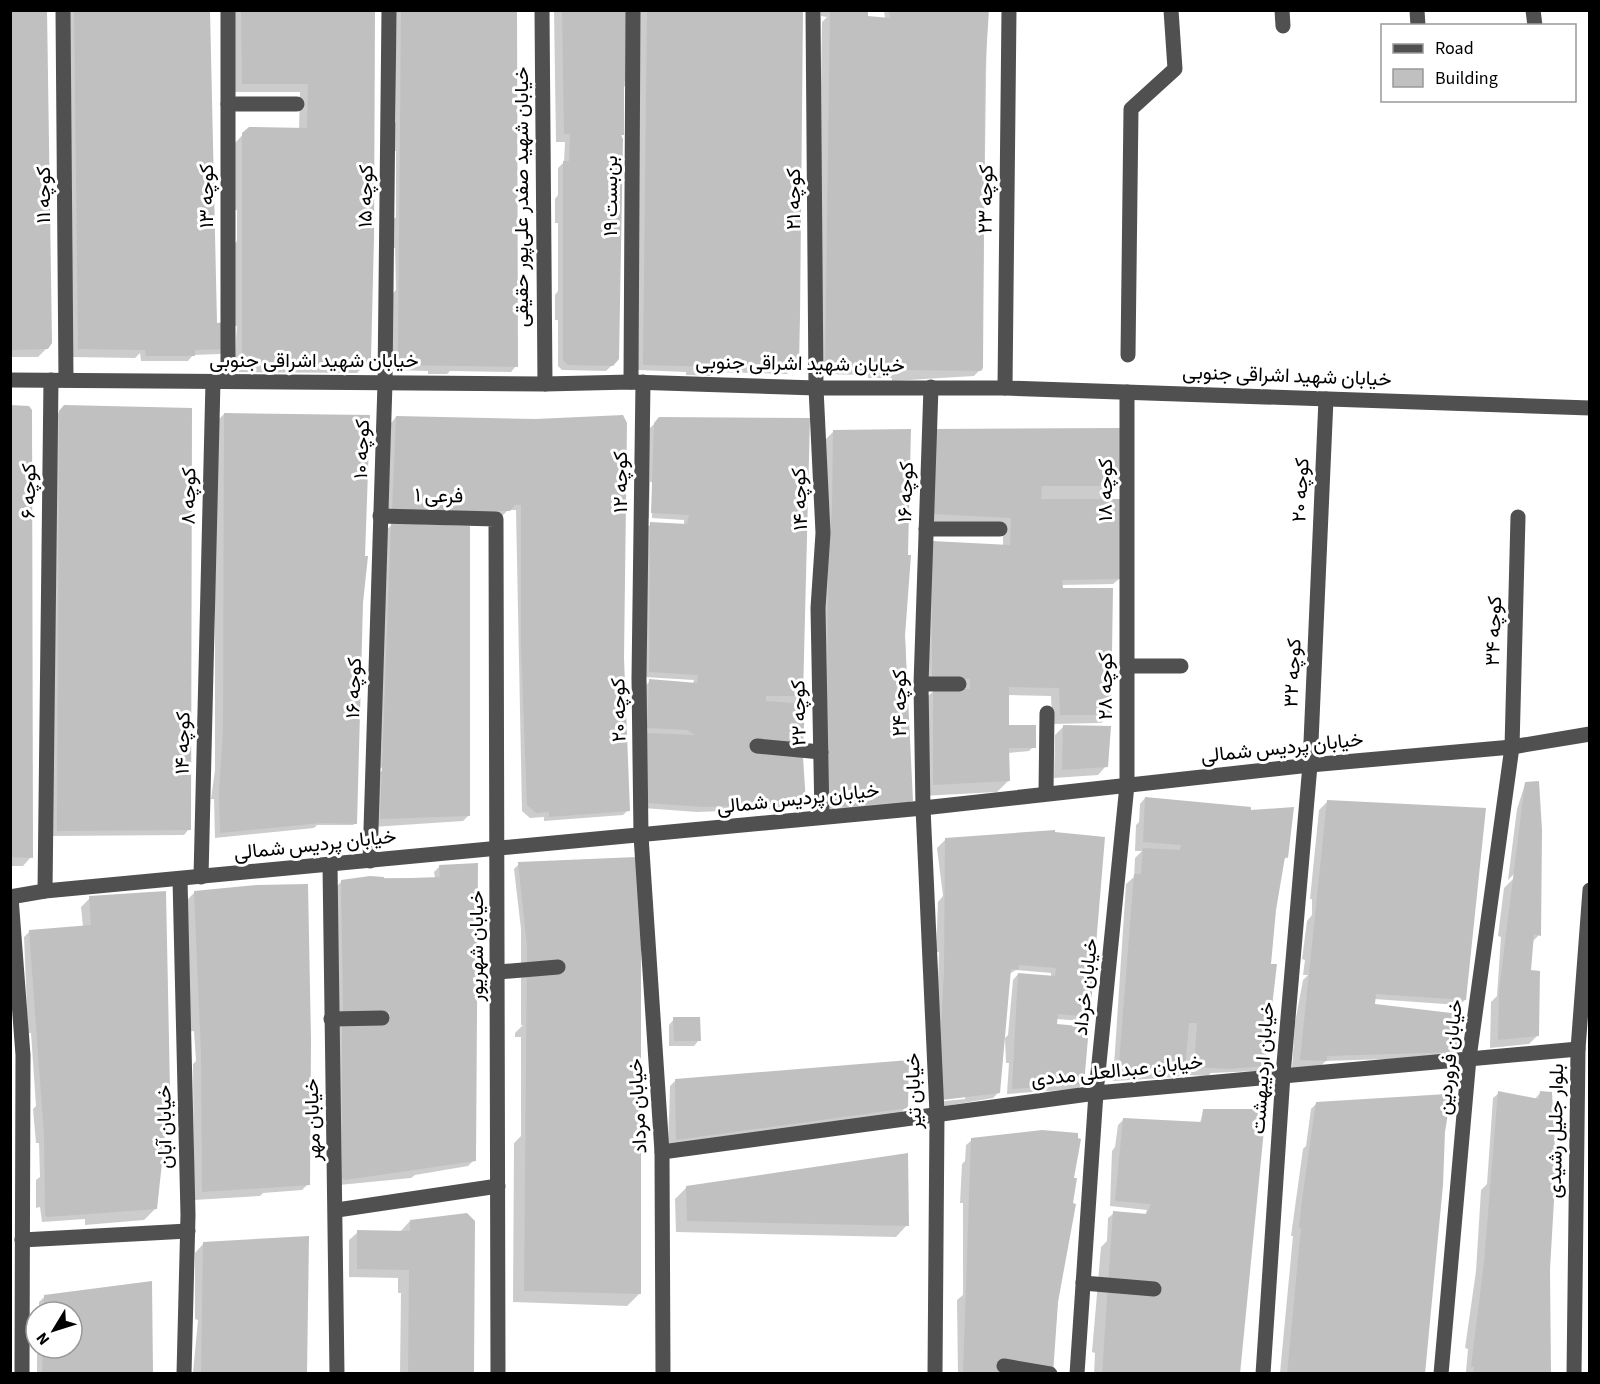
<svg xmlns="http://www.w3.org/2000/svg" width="1600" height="1384" viewBox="0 0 1600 1384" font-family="'Source Sans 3',Vazirmatn,sans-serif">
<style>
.shadow{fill:#0003;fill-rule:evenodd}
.building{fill:#c0c0c0}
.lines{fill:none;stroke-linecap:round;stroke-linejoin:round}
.minor{stroke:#505050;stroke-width:15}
.labels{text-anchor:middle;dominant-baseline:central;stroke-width:6;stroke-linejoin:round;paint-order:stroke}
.street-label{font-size:20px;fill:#000;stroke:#fff}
</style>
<rect width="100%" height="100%" fill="#fff"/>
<g class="shadow">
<polygon points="10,10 47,348 38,357 10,357"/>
<polygon points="69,10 209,10 216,324 225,349 220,354 193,355 188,361 141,361 140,353 135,358 70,357"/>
<polygon points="233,10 373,10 370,360 357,373 236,372 234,369 237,326 231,326 231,248 237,241 237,210 234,210 234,144 249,128 299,129 300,92 233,92"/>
<polygon points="396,10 515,10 516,366 511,372 450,371 447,374 428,374 428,371 393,370 393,355 390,355 391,295 396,290 395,248 392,248 392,221 396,217 396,151 392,151 393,125 396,122"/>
<polygon points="554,10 630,10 631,80 623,88 623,134 620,137 618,359 606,371 562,370 558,366 558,320 555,320 555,295 558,291 558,223 555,223 555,199 558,195 558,168 564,162 565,142 556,142"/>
<polygon points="639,10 801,10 797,364 787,374 714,372 711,376 686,375 686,372 638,370"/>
<polygon points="821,10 866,10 867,17 885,19 884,10 987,10 982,368 974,376 892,381 892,378 868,378 868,375 823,374 820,147 822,22 827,17 821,16"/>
<polygon points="10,407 31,857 23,866 10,866"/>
<polygon points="65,407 189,829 184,835 52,836 50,421"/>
<polygon points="224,414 368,416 356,823 353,825 317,825 314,828 215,838 214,799 211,799 215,770 215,423"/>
<polygon points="396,417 536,420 622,417 622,658 628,810 623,815 544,821 544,817 530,818 522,811 516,510 508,510 502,516 387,516 391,423"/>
<polygon points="659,419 802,695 750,750 804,803 799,808 697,812 643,808 642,740 650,733 642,733 644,687 650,681 693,684 694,680 644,677 645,529 651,524 684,526 684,520 652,518 653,482 650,482 649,518 646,518 645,433"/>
<polygon points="834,431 904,609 911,801 906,806 825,813 825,440"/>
<polygon points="925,439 1119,486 1104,501 1119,579 1113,584 1061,585 1110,715 1101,723 1052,724 1051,696 1007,695 1008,726 1034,746 1029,751 1008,753 1009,780 997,792 922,796 928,696 934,691 965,691 965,684 927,684 924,551 1003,546 1003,527 924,523"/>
<polygon points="392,525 469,815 463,821 372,827 373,779 388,765 386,763 377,772 386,530"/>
<polygon points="1064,726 1106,766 1098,775 1054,778 1055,735"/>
<polygon points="1525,784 1539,935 1532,942 1530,971 1538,1035 1529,1044 1490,1048 1491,1002 1497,996 1501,937 1498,936 1504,888 1514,878 1514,874 1508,880 1517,809"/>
<polygon points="1145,798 1287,857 1282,861 1277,883 1269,965 1264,1065 1258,1071 1211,1073 1208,1076 1186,1075 1186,1068 1178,1077 1113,1081 1126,884 1134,877 1135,858 1142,851 1135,851 1136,825 1139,822 1140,804"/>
<polygon points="1328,801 1465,1000 1459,1005 1374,999 1373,1003 1456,1052 1450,1057 1326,1061 1317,1069 1292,1068 1295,1023 1303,980 1308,975 1303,975 1305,960 1302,959 1307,921 1312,915 1312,899 1310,899 1319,810"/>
<path d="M1008,834L1089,1016L1083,1021L1056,1019V1025L1083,1084L1077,1089L1007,1094L1009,1063H1006L1005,1038L1008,1035L1013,980L1018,974L1051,977V973L1016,970L1009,974L998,1093L993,1098L934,1108L939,952H936L938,902L943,896L937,848L946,839ZM965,1096V1099L935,1102V1099Z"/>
<polygon points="519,864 639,1294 627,1306 513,1302 514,1143 521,1136 521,1037 515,1037 515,1033 523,1025 521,1025 521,929 514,869"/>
<polygon points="440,866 474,1160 468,1166 415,1175 411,1178 339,1185 336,887 342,881 370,878 435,878 434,872"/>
<polygon points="195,892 308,1184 302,1190 263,1193 260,1196 194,1200 193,1064 196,1061 194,1031 187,1032 183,904"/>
<polygon points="90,898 156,1208 144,1220 85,1225 85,1219 42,1222 40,1207 36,1208 36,1180 40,1177 39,1143 36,1143 33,1109 36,1106 31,1033 28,1033 24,937 30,931 83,927 81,907"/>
<polygon points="674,1019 699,1040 694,1046 669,1046 669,1025"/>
<polygon points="675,1081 906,1107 895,1119 668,1148 670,1086"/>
<polygon points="1499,1093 1535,1099 1540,1093 1550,1374 1466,1372 1468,1349 1465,1348 1476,1271 1481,1190 1487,1184 1493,1098"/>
<polygon points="1317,1103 1443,1132 1422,1374 1280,1373 1293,1236 1291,1236 1303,1149 1306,1146 1311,1109"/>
<polygon points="1203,1111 1238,1374 1094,1374 1095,1353 1092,1352 1101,1247 1107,1241 1108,1218 1114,1213 1145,1215 1147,1210 1110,1206 1112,1151 1115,1147 1118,1125 1123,1120 1200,1123"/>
<polygon points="972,1140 1073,1177 1060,1275 1052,1374 958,1374 957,1300 963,1295 963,1203 960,1203 962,1164 965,1161 966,1145"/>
<polygon points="687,1187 907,1225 896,1237 676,1232 675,1199"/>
<polygon points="410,1221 473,1374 400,1374 401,1293 398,1293 398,1278 349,1277 349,1240 358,1232 400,1232"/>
<polygon points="203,1244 306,1374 193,1373 198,1320 195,1319 195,1253"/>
<polygon points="151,1282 151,1374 37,1374 37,1348 72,1348 72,1312 39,1312 39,1302 45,1296"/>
</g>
<g class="building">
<polygon points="10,10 47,10 52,343 48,349 10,350"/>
<polygon points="74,10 210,10 217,323 227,322 227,349 195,350 195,356 146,356 145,350 78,349"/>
<polygon points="241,10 375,10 374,237 371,360 367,364 245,364 242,360 242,133 249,127 307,128 308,84 242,84"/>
<polygon points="401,10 517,10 518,367 398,365"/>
<polygon points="562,10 632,10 632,81 624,81 624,135 621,135 623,139 619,359 613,366 568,365 563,360 563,161 569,161 570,134 564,134"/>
<polygon points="647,10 803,10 800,316 799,365 794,369 643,365"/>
<polygon points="830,10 868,10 868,16 890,18 889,10 989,10 985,72 983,368 981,371 829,369 825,365"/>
<polygon points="10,405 29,406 32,410 33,858 10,857"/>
<polygon points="64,405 192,408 191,830 57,831 59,411"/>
<polygon points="224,413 370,415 365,556 368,556 363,603 357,824 321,823 220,833 219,791 223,731"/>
<polygon points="623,415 627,423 624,658 630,811 549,817 549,812 536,813 527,805 521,646 521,505 515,505 510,511 392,511 396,416 536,419"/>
<polygon points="659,417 810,418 803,696 766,696 766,701 805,704 803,746 750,742 750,749 803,757 806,803 703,807 648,803 647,733 695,735 687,730 647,728 649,679 697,683 698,675 649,672 650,522 687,524 688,519 689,515 651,513 654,423"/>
<polygon points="1122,428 1120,486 1042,486 1041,499 1120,499 1120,579 1062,580 1063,588 1113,588 1111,715 1060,715 1059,688 1009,687 1009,725 1036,725 1036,748 1009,748 1010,781 933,785 933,689 970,689 970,679 932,679 932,541 1010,545 1011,518 932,514 933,429"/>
<polygon points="911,429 908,555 911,555 905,636 913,801 830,808 827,733 828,550 832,510 833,430"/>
<polygon points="391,523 470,526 470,816 380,819"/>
<polygon points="1063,725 1111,726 1108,767 1062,770"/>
<polygon points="1539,781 1542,830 1541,936 1534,934 1531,970 1540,971 1539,1036 1498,1040 1499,991 1525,782"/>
<polygon points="1145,797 1251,807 1251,810 1294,807 1288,858 1285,857 1276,910 1271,964 1277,964 1265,1066 1231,1069 1194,1067 1197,1023 1189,1023 1185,1072 1118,1076 1134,874 1141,874 1143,848 1180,850 1181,845 1143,842"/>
<polygon points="1327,800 1486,808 1466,1000 1376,994 1375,1004 1460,1014 1457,1052 1327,1056 1327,1061 1300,1060"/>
<polygon points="1055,830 1055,832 1105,837 1090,1017 1058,1014 1057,1024 1089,1027 1084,1084 1012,1089 1018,973 1055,976 1056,968 1019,965 1018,970 1011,969 1000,1093 942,1100 940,1046 944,970 945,838"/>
<polygon points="637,857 641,900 641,1294 524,1291 527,946 518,862"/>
<polygon points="478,863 476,1161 345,1180 342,1178 342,1020 390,1020 390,1012 343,1012 341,880 370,876 384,877 384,879 440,877 439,865"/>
<polygon points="308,884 311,1039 310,1185 202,1192 201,1054 194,891 257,885"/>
<polygon points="166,891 170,1089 157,1209 48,1217 45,1215 44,1135 29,930 91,925 89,896"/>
<polygon points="673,1017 700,1017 701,1041 674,1041"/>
<polygon points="909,1060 908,1108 676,1140 675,1079"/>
<polygon points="1498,1091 1539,1099 1540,1091 1552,1092 1556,1166 1550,1269 1551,1374 1473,1374 1474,1367 1471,1367 1484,1262"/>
<polygon points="1447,1094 1450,1101 1445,1132 1443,1185 1425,1374 1287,1374 1301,1228 1299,1227 1302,1200 1316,1102"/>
<polygon points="1203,1109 1266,1109 1240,1374 1102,1374 1113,1211 1147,1214 1151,1204 1115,1201 1123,1118 1202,1122"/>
<polygon points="1042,1130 1078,1133 1078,1138 1081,1139 1074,1178 1077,1178 1073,1203 1076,1204 1058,1302 1053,1374 963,1374 971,1138"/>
<polygon points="908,1153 909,1226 687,1221 686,1186"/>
<polygon points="467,1213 475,1221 474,1374 408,1374 409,1270 357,1269 357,1230 410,1231 410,1220"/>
<polygon points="309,1236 307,1374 201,1374 203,1242"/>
<polygon points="152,1281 153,1374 42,1374 43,1348 72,1348 72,1312 44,1312 44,1295"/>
</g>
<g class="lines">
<g class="minor">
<polyline points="63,10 66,380"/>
<polyline points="542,10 545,384"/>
<polyline points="813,10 816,388 823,533 818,608 822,817"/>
<polyline points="1282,10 1283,26"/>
<polyline points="1417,10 1418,26"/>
<polyline points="1533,10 1535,26"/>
<polyline points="228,104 297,104"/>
<polyline points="1128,355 1131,109 1175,69 1171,10"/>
<polyline points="10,380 545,384 631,382 816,388 1005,388 1590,408"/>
<polyline points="228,381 228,10"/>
<polyline points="631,382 633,10"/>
<polyline points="643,382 639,678 641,836 662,1152 663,1374"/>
<polyline points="931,387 921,684 923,808 937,1114 935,1374"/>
<polyline points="1005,388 1009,10"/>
<polyline points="380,516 496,519 498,1374"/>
<polyline points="926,529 1000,529"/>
<polyline points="1127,666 1181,666"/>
<polyline points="921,684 959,684"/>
<polyline points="757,746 821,752"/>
<polyline points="1046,793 1047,713"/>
<polyline points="370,861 385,383 389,10"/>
<polyline points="330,865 337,1374"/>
<polyline points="201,877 213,381"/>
<polyline points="180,879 188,1215 184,1374"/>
<polyline points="45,891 51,380"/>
<polyline points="10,897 45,891 923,808 1310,765 1512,747 1590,734"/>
<polyline points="11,897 23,1055 22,1374"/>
<polyline points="498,972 558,967"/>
<polyline points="331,1019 382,1018"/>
<polyline points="662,1152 1096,1093 1578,1049"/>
<polyline points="337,1210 498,1186"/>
<polyline points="22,1240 188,1231"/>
<polyline points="1083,1283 1154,1289"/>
<polyline points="1004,1366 1050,1374"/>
<polyline points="1077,1374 1096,1093 1127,785 1127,392"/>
<polyline points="1263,1374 1283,1075 1310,765 1326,399"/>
<polyline points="1441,1374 1469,1058 1512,747 1518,517"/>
<polyline points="1574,1374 1578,1049 1590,890"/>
</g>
</g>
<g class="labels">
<g class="street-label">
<text transform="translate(44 195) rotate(-90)">کوچه ۱۱</text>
<text transform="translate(207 196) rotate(-90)">کوچه ۱۳</text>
<text transform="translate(366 196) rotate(-89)">کوچه ۱۵</text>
<text transform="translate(611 196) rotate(-90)">بن‌بست ۱۹</text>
<text transform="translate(522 197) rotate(-90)">خیابان شهید صفدر علی‌پور حقیقی</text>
<text transform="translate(794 199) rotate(-90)">کوچه ۲۱</text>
<text transform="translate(986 199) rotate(-89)">کوچه ۲۳</text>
<text x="314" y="361">خیابان شهید اشراقی جنوبی</text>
<text transform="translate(800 364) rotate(1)">خیابان شهید اشراقی جنوبی</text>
<text transform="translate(1287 376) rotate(2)">خیابان شهید اشراقی جنوبی</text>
<text transform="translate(362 449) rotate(-88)">کوچه ۱۰</text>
<text transform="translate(621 482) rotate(-90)">کوچه ۱۲</text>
<text transform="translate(1106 490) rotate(-90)">کوچه ۱۸</text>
<text transform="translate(1301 490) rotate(-87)">کوچه ۲۰</text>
<text transform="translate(29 491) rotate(-89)">کوچه ۶</text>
<text transform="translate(906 492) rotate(-88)">کوچه ۱۶</text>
<text transform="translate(189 496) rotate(-89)">کوچه ۸</text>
<text transform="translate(439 496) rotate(1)">فرعی ۱</text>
<text transform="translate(800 499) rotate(-92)">کوچه ۱۴</text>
<text transform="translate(1494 631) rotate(-88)">کوچه ۳۴</text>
<text transform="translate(1293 673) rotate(-87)">کوچه ۳۲</text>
<text transform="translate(1106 686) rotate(-90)">کوچه ۲۸</text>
<text transform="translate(354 688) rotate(-88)">کوچه ۱۶</text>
<text transform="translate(900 703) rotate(-90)">کوچه ۲۴</text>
<text transform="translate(619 710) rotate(-91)">کوچه ۲۰</text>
<text transform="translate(799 713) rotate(-91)">کوچه ۲۲</text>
<text transform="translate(183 743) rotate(-89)">کوچه ۱۴</text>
<text transform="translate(1282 748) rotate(-6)">خیابان پردیس شمالی</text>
<text transform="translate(798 799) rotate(-6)">خیابان پردیس شمالی</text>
<text transform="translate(315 845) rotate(-6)">خیابان پردیس شمالی</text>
<text transform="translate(477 946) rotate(-90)">خیابان شهریور</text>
<text transform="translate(1086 987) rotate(-84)">خیابان خرداد</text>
<text transform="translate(1450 1057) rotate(-84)">خیابان فروردین</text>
<text transform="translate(1263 1068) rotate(-86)">خیابان اردیبهشت</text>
<text transform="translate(1117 1071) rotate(-6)">خیابان عبدالعلی مددی</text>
<text transform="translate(914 1091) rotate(-92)">خیابان تیر</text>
<text transform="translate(638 1106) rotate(-93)">خیابان مرداد</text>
<text transform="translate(313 1120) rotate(-92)">خیابان مهر</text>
<text transform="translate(165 1127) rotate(-91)">خیابان آبان</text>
<text transform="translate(1556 1131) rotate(-89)">بلوار جلیل رشیدی</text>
</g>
</g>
<rect width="1600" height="1384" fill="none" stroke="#000000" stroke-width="24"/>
<rect x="1381" y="24" width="195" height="78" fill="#ffffff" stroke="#999999" stroke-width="1.5"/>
<rect x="1393" y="44" width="30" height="9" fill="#505050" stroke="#999999" stroke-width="1.5"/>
<text x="1435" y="54" font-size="18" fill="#000000">Road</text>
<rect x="1393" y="69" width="30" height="18" fill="#c0c0c0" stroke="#999999" stroke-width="1.5"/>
<text x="1435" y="84" font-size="18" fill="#000000">Building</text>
<g transform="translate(54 1330) rotate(232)"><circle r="28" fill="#ffffff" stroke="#999999" stroke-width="1.5"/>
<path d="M0-4.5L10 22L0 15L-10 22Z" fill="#000000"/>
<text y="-9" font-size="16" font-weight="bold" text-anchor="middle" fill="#000000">N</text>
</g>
</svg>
